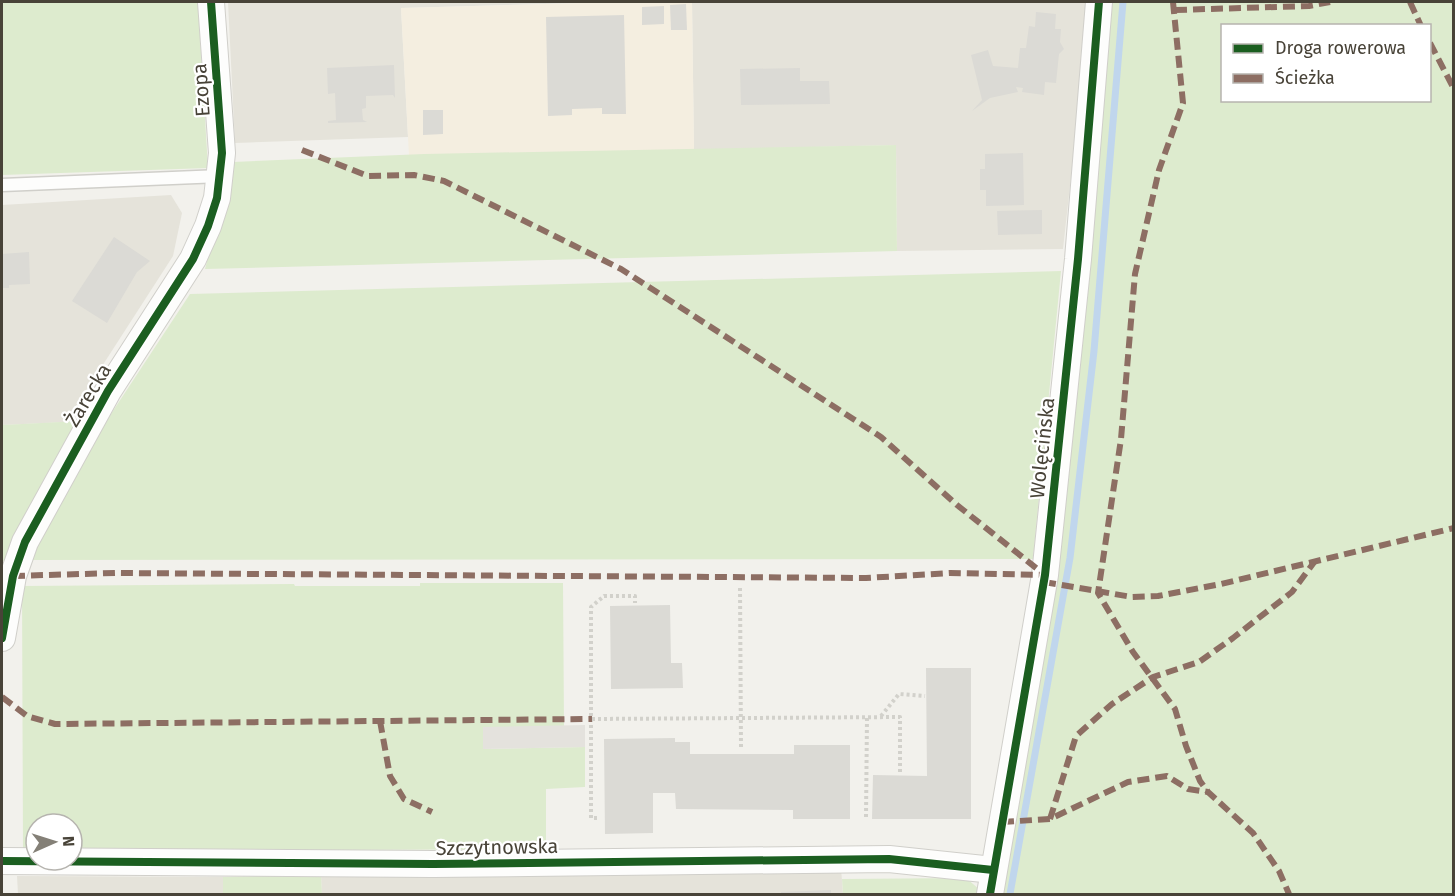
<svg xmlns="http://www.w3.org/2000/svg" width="1455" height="896" viewBox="0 0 1455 896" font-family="'Fira Sans',sans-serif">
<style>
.residential{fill:#e5e3da}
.commercial{fill:#f4eee0}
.green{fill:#ddebce;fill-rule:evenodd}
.parking{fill:#e4e2dd}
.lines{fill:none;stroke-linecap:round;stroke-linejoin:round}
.stream{stroke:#c0d6ed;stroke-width:7}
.building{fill:#dbdad5}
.service-casing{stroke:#d0cfca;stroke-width:15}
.minor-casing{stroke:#d0cfca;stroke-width:28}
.path{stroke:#d2d1cb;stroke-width:4;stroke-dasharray:3 3;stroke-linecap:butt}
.service{stroke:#fdfdfc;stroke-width:12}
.minor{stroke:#fdfdfc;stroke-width:26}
.quiet{stroke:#8d6e63;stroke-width:6;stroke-dasharray:12 6;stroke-linecap:butt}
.cycleway-casing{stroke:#fff;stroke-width:11}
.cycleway{stroke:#1b5e20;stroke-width:8}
.labels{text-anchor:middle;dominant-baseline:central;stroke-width:4.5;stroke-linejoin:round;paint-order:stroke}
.street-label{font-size:20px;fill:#484338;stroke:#fff}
</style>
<rect width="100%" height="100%" fill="#f2f1ec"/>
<g class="residential">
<polygon points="228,2 618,2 401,8 408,137 235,143"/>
<polygon points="692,2 1086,2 1075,140 1063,249 897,251 896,145 694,150"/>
<polygon points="171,195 182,213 173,256 66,422 2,425 2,205"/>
<polygon points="841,868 843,894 322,894 321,875"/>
<polygon points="17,876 223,877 223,894 18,894"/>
</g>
<polygon class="commercial" points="618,2 692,2 694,150 409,155 401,8"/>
<g class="green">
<polygon points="2,2 198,2 208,168 2,175"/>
<path d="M1108,2H1453V894H1000ZM1222,26H1430V100H1222Z"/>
<polygon points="896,145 897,251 205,269 233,162 424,154"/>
<polygon points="1061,271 1033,559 23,560 107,420 190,294"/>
<polygon points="80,421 8,562 2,561 2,425"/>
<polygon points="420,583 563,583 564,726 483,728 484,749 585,747 585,787 546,789 546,849 72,851 72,824 36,824 36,851 23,851 22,586 294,584 295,586 420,586"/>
<polygon points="321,875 322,894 223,894 223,877"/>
<polygon points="966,878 980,890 979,894 843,894 842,879"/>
</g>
<polygon class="parking" points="585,725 585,747 483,749 483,727"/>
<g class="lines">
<polyline class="stream" points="1010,894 1070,558 1094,351 1123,2"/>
</g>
<g class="building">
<polygon points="686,4 687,30 671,30 670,5"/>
<polygon points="664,6 664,24 642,25 642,7"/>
<polygon points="1036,12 1056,14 1055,29 1061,29 1060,42 1064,49 1059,54 1056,83 1045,82 1044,95 1022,92 1023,88 1016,87 1018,92 990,98 972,111 982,100 971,55 988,50 993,66 1018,68 1020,48 1026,48 1029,26 1035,27"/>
<polygon points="624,15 626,114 602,114 602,108 572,109 572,115 548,116 546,17"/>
<polygon points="394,65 395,98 393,95 366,96 366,108 362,109 363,120 367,122 328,123 328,121 336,120 335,93 328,94 327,68"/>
<polygon points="800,68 800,81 829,81 830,104 741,105 740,69"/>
<polygon points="423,110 443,110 443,134 423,135"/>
<polygon points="1023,153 1024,205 986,206 986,190 980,190 980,169 985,169 985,154"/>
<polygon points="1042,210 1042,234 998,235 997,211"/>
<polygon points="114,237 150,261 137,272 107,323 72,301"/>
<polygon points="29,252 30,284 9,285 9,288 2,288 2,254"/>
<polygon points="670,605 671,663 682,663 683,688 611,689 610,606"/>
<polygon points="926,668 971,668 971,819 872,819 873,775 927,776"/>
<polygon points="675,738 675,742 690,742 690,754 794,754 794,745 850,745 850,819 793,819 793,810 676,809 675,793 653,793 653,833 605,834 604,739"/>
<polygon points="831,890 831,894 781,894 781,892"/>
</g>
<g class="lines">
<g class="service-casing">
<polyline id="service" points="2,185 221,176"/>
</g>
<g class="minor-casing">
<g id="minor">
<polyline points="2,638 13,576 25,542 108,391 193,259 208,226 217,198 222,153 211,2"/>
<polyline points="2,861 433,864 889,859 993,870"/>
<polyline points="990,894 1045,575 1078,259 1099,2"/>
</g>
</g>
<g class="path">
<polyline points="740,588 741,747"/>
<polyline points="881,716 899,694 925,696"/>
<polyline points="592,719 900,717 900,774"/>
<polyline points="866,817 867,717"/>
<polyline points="597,818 591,818 591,607 604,596 635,596 635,603"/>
</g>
<use href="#service" class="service"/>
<use href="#minor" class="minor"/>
<g class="quiet">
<polyline points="1173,2 1183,103 1159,170 1135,274 1121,439 1098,593 1133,652 1175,709 1186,746 1200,781 1208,792 1253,833 1279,871 1289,894"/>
<polyline points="1410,2 1421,26"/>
<polyline points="1175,10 1309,6 1330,2"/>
<polyline points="1430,43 1454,89"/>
<polyline points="302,150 368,176 414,175 444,181 621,269 881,437 957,505 1045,575"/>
<polyline points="13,576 115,573 866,578 950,573 1045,575"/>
<polyline points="1044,582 1132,597 1158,596 1221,584 1454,528"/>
<polyline points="2,697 27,716 55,724 592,719"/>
<polyline points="380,721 390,776 404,799 432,812"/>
<polyline points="1050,819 1076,736 1112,704 1153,677 1199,662 1233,638 1292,592 1315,561"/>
<polyline points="1002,822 1050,819 1128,782 1167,776 1188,789 1208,792"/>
</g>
<g class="cycleway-casing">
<g id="cycleway">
<polyline points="2,638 13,576 25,542 108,391 193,259 208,226 217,198 222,153 211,2"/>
<polyline points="2,861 433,864 889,859 993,870"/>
<polyline points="990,894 1045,575 1078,259 1099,2"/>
</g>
</g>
<use href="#cycleway" class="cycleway"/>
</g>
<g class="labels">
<g class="street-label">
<text transform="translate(201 90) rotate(-94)">Ezopa</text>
<text transform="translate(88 395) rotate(-59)">Żarecka</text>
<text transform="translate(1042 448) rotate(-84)">Wolęcińska</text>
<text transform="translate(497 847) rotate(-1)">Szczytnowska</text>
</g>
</g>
<rect width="1455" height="896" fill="none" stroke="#484338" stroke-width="6"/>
<rect x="1221" y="24" width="210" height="78" fill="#ffffff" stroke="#b6b4af" stroke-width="1.5"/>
<rect x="1233" y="44" width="30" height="9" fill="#1b5e20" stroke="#b6b4af" stroke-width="1.5"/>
<text x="1275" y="54" font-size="18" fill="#484338">Droga rowerowa</text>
<rect x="1233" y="74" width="30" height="9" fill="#8d6e63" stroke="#b6b4af" stroke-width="1.5"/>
<text x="1275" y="84" font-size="18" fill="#484338">Ścieżka</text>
<g transform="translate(54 842) rotate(87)"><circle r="28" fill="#ffffff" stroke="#b6b4af" stroke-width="1.5"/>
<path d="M0-4.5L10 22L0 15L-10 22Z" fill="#848077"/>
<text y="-9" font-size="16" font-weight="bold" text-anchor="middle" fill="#484338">N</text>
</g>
</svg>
